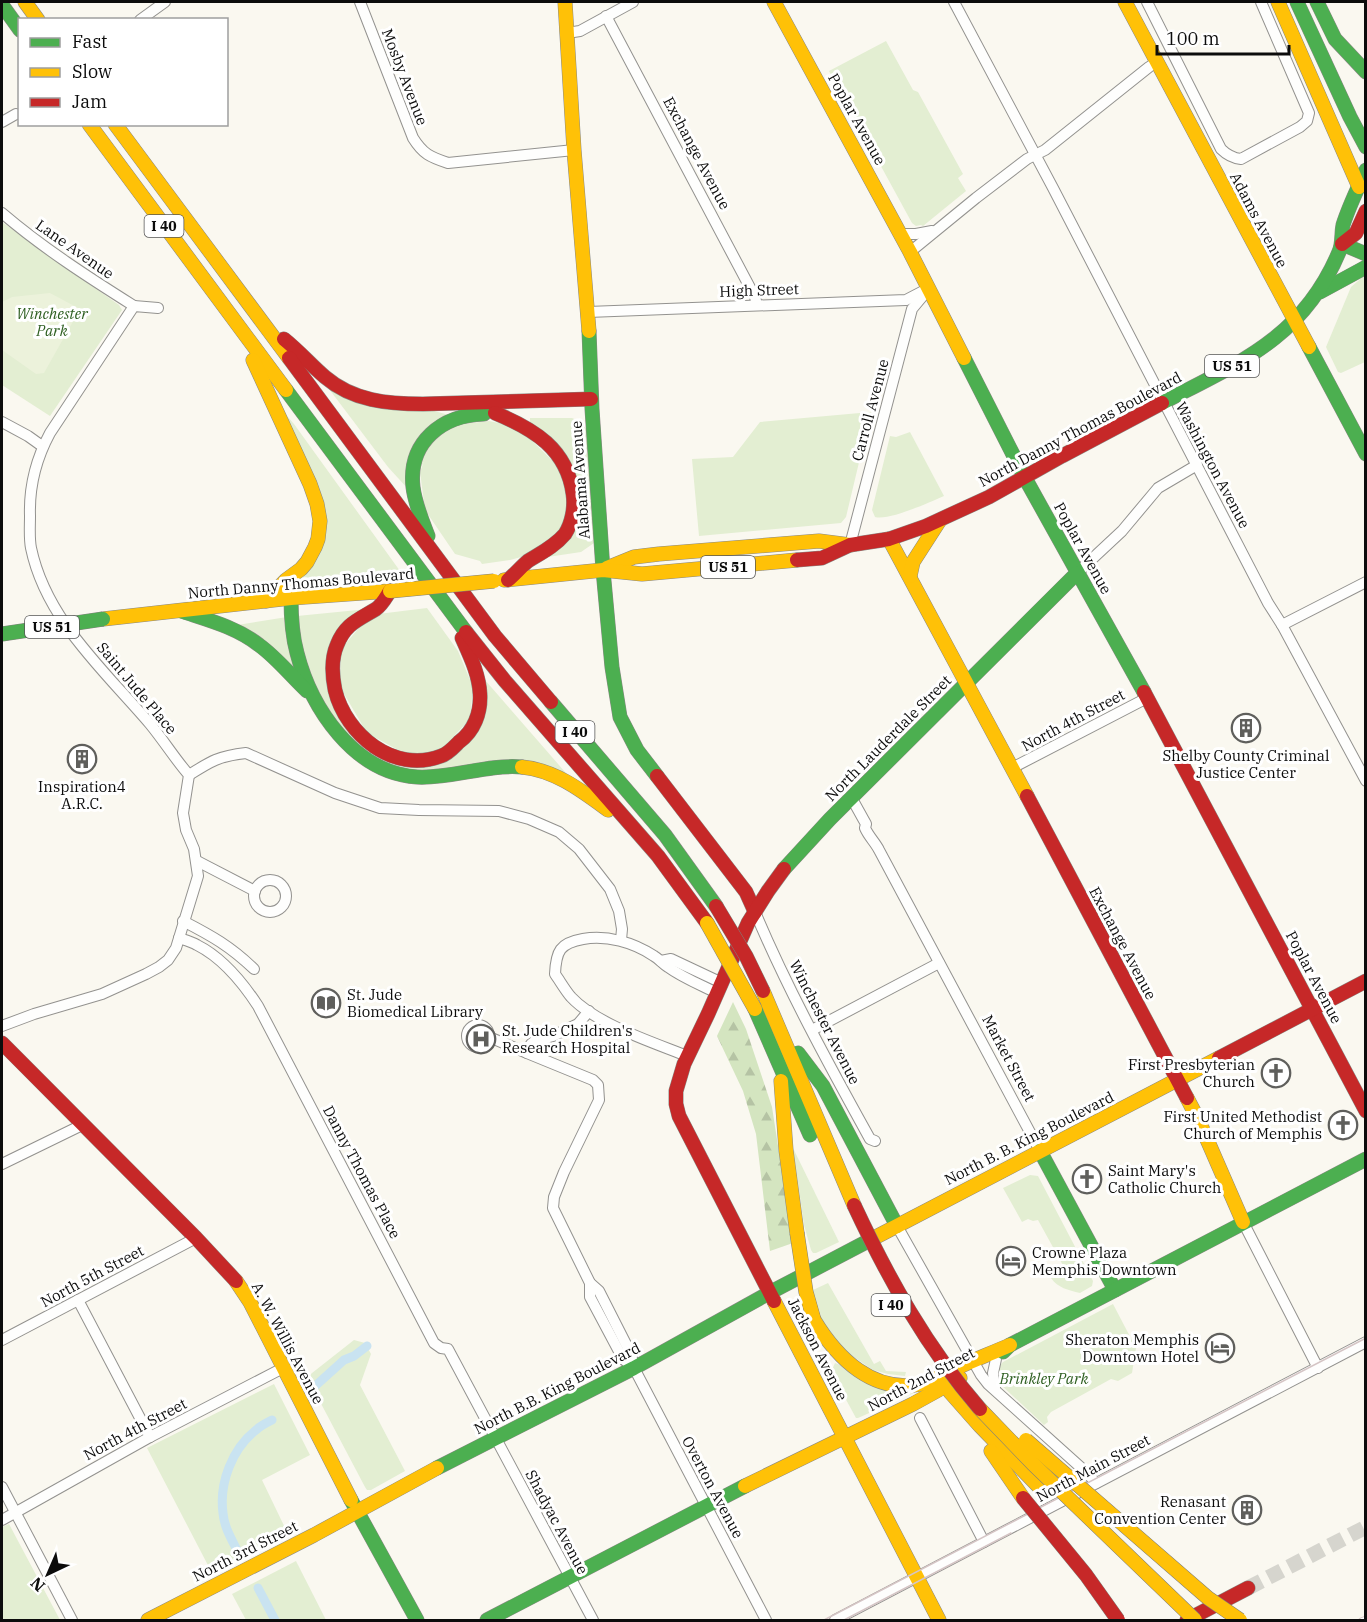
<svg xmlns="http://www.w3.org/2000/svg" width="1367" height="1622" viewBox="0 0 1367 1622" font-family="'IBM Plex Serif',serif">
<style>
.grass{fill:#e3eed2}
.forest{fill:url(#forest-firs)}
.pitch{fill:#ecf2db}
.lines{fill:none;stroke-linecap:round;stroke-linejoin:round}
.canal{stroke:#c9e3f1;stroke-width:9}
.secondary-tunnel{stroke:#d6d5ce;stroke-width:15;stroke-dasharray:15 8;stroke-linecap:butt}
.street-casing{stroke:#93928f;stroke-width:12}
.fast-casing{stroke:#8a8985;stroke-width:15}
.slow-casing{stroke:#8a8985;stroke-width:15}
.jam-casing{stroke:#8a8985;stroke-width:15}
.street{stroke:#fefefd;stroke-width:10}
.fast{stroke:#4caf50;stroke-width:14}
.slow{stroke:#ffc107;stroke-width:14}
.jam{stroke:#c62828;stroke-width:14}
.tram{stroke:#d5c5c5;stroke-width:1.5}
.rail-casing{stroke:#d5c5c5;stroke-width:5}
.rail{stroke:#fff;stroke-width:3;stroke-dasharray:9;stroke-linecap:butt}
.fast-bridge-casing{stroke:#80807c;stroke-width:15;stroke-linecap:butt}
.slow-bridge-casing{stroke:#80807c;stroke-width:15;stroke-linecap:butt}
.jam-bridge-casing{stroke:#80807c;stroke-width:15;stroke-linecap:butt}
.fast-bridge{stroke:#4caf50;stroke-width:14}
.slow-bridge{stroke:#ffc107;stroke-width:14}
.jam-bridge{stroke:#c62828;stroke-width:14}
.labels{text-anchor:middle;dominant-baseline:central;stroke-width:6;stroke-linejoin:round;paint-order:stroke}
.shield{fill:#fff;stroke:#555;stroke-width:1.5}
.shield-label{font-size:14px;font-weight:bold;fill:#0c0c0c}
.street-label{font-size:15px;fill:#0c0c0c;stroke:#fff}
.park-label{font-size:15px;font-style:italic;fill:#2e5f21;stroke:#fff}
.poi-label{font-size:15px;fill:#0c0c0c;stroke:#fff;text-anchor:start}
</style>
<defs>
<pattern id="forest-firs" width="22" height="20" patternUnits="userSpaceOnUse" patternTransform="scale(1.5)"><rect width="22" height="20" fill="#d4e5c0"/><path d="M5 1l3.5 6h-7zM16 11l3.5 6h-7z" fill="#b5c3a4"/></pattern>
</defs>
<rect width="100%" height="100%" fill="#faf8f0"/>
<g class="grass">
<polygon points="886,41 913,90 918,92 963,174 958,178 966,191 923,226 921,225 916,226 912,223 829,71"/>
<polygon points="2,222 119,305 122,310 50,416 2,385"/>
<polygon points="1365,275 1365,362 1341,373 1338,372 1326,347 1351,287"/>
<polygon points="323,381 449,415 409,490 388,467"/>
<polygon points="871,412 846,517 841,523 699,536 692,459 733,457 760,422"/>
<polygon points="287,416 294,424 400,571 373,574 350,574 297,580 324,537"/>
<path d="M530,418H572C580,421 584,425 588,432L594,543L581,552L541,558L579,487L530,422Z"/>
<polygon points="489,421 504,424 521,430 562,470 568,507 556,535 525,556 510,560 482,564 480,561 455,554 425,510 420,472 430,445 451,425"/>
<path d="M910,432L944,496C930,502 889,521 875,517L872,510L890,436L896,437Z"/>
<polygon points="427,608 458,651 473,687 470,719 441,750 409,756 367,733 340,687 341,649 370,615"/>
<path d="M368,609C361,613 353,616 348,621C342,626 339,633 336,640C330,652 326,665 328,679C331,697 340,714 351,728C359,738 367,747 377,754C402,771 435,768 458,750C480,734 485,706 482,681L485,680L572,780C555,772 536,763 516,762C451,759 405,799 350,737C338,724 326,710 318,694C307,671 293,642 297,616Z"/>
<polygon points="287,617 298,677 231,626"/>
<polygon points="793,1148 839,1242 816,1253 813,1253 811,1250 804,1225"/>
<path d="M1030,1175L1038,1176L1093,1281L1092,1286L1080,1293C1068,1290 1058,1288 1051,1278L1065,1269L1038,1220L1033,1221L1028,1219L1022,1222L1003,1188Z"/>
<polygon points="828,1283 874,1364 880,1361 886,1371 906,1372 905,1376 888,1374 873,1370 845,1351 822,1320 813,1290"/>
<path d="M1113,1304L1136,1348L1132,1373L1118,1381L1111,1379L1051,1412L1047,1417L1048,1422L1044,1425L999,1383C996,1374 996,1369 1003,1362Z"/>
<polygon points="354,1340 365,1343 371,1354 360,1385 405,1471 371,1490 367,1490 365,1487 307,1377"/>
<polygon points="835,1363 914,1393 858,1418 856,1418 831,1372"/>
<polygon points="274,1384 310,1455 262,1480 288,1534 212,1573 147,1448"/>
<polygon points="9,1524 60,1620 2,1620 2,1527"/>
<polygon points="296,1561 326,1620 246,1620 232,1594"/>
</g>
<polygon class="forest" points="733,1002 746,1029 772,1107 793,1243 770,1251 756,1134 743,1091 717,1036"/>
<polygon class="pitch" points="50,293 80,309 44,373 36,374 2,350 2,302 12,297"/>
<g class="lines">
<g class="canal">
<polyline points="313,1388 344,1360 354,1356 367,1346"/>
<path d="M238,1552C232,1540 224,1527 223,1513C219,1483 232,1449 256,1430C260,1426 266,1423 272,1420"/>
<polyline points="258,1588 275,1620"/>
</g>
<polyline class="secondary-tunnel" points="1248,1588 1366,1527"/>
<g class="street-casing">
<g id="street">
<path d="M360,2L413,138C423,154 430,157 448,163L574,150"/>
<polyline points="954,2 1053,188 1268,603 1282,625 1366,781"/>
<path d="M1147,2L1221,149C1227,155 1232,158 1241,159L1300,127L1307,121L1309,113L1261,2"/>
<polyline points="606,16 755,297 757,305"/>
<polyline points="140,20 165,2"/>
<polyline points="567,33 580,31 633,2"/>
<polyline points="2,122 16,114"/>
<path d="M2,213C43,248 88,277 134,306"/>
<polyline points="900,234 916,234 932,231"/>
<polyline points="910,252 976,198 1027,159 1045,150 1149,67 1157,62"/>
<polyline points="588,312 906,300 929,288"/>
<polyline points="2,422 28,436 42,446"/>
<polyline points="850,545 912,309 927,291"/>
<polyline points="1077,573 1122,531 1158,488 1197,465"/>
<polyline points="1282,625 1366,582"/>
<polyline points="1012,768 1147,698"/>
<path d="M189,775C211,761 219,756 246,753L335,793L380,808L419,810L499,811L529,819L559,832L579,849L610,889L619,911L622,929L621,940"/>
<path d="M851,797L866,824L865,828C869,837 875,842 879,850L1040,1151"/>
<polyline points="197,861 255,891"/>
<circle cx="270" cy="896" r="16"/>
<path d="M755,912C788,990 829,1065 870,1139L875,1141"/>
<path d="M183,921C212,936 230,946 254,969"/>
<path d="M179,938C185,940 192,942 197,945C221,957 243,983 258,1006L434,1343L441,1348L448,1349L593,1620"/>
<polyline points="661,961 671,959 722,983"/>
<circle cx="478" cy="1036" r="11"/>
<path d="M2,1026L34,1014L102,994L146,974L159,967L168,960L176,948L198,876L194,849L186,830L183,813L189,775C175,759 164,741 150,724C105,671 46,620 31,548C29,538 30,527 30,516C29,487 36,459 50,433L134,306L158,308"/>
<polyline points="812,1030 939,963"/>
<polyline points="489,1037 527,1053 531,1044 535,1041 553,1036 578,1024 589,1011"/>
<polyline points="527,1053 593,1080 598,1085 599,1100 564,1172 554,1197 553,1208 590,1283 599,1291 631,1354 634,1368 766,1620"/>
<path d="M687,1056C652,1042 596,1024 571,997C565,990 560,981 555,974C556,951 560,943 583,939C607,935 633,942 654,956C659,959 663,964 668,967C683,978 701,985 717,993"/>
<polyline points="2,1164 82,1125"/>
<polyline points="1243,1222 1318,1368"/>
<polyline points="897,1226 981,1375 988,1384 1087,1473 1096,1483"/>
<polyline points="590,1283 590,1297 623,1359 634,1368"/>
<polyline points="78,1300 150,1437"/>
<polyline points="2,1340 196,1238"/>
<polyline points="995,1388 993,1373 996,1359"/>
<polyline points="920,1418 984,1542"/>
<polyline points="2,1487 72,1620"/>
<polyline points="2,1520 150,1437 283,1368"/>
<polyline points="835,1620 1366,1342"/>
</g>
</g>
<g class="fast-casing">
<g id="fast">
<polyline points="1297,2 1350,117 1366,147"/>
<polyline points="1317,2 1335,39 1366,72"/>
<polyline points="2,5 20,30"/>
<polyline points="1342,244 1366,254"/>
<polyline points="1320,292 1366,267"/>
<polyline points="589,331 592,409 603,570 612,667 620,717 637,750 657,776"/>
<polyline points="1309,347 1366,454"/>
<polyline points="964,358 1025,478 1144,692"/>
<polyline points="286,390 466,632"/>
<path d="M1162,403C1239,363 1303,338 1339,252C1343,243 1341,235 1343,225C1349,206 1358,188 1366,170"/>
<path d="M428,536C422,520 415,504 413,487C408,442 442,415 484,414"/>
<path d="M291,598C291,616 292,635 297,653C311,708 354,773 417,777C452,779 486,764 522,767"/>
<path d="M181,611C208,620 236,627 259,645C277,658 291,676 307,691"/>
<polyline points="551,702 665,835 716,906"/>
<polyline points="784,869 830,819 1077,573"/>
<polyline points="755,1009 810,1135"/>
<polyline points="798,1053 823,1086 897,1226"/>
<polyline points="1040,1151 1115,1290"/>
<polyline points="1003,1352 1010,1345 1366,1159"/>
<polyline points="437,1468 634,1368 771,1292 872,1239"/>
<polyline points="351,1500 417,1620"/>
<polyline points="487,1620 745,1486"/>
</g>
</g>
<g class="slow-casing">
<g id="slow">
<polyline points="25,2 38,20"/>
<polyline points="565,2 574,150 589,331"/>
<polyline points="774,2 910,252 964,358"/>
<polyline points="1125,2 1309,347"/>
<polyline points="1278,2 1359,187"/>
<polyline points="89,124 286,390"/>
<polyline points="115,124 289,358"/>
<polyline points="253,360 310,484 317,504 320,521 318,539 315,547 307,562 301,569 286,580 266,601"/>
<polyline points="889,539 1027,796"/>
<polyline points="607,568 634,557 659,554 819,541 850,545"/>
<polyline points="910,576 913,562 940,520"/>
<polyline points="504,580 603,570 642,574 797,560"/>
<polyline points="103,619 291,598 390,591"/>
<path d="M522,767C555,770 582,791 608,810"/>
<polyline points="763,991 854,1205"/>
<polyline points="781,1081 786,1150 797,1233"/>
<polyline points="1187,1098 1199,1121 1243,1222"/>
<polyline points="872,1239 1219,1058"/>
<polyline points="236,1281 250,1302 351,1500"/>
<polyline points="774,1301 939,1620"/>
<path d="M814,1320C837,1358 873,1394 921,1384C936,1381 949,1371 963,1365C979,1358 994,1352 1010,1345"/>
<polyline points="950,1392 980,1426 1042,1490"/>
<polyline points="991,1451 1023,1498"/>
<polyline points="745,1486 913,1404 960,1378"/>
<polyline points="148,1620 314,1535 437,1468"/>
</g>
</g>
<g class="jam-casing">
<g id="jam">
<polyline points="1342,244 1356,233 1366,211"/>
<path d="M284,339C299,351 311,365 325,377C353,401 388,404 423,404L591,399"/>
<polyline points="289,358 495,636 551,702"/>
<path d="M495,413C534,429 567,449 573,494C575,507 572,523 565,534C555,546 541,553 528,561C521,567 515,574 508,580"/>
<polyline points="797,560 822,558 850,545 889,539 926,526 989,497 1062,456 1162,403"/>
<path d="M390,591C386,597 382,605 376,609C358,620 345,624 337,645C331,659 332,675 335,690C346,735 394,774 441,756C448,754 454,747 459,742C474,731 481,713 480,694C479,674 470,656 462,638"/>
<polyline points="466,632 505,681 658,856 707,923"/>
<polyline points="1144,692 1366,1111"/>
<polyline points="657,776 746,892 755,912"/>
<polyline points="1027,796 1187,1098"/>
<polyline points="2,1043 196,1238 236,1281"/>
<polyline points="1219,1058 1366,981"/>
<polyline points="774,1301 679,1116 676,1104 676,1091 684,1064 708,1014 748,923 768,891 784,869"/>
<polyline points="1187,1620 1248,1588"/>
</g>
</g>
<use href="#street" class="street"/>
<use href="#fast" class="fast"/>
<use href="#slow" class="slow"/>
<use href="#jam" class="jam"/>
<g class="tram">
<polyline points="824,1620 1366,1338"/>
<polyline points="844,1620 1011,1533"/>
</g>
<g class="rail-casing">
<polyline id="rail" points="1361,1620 1366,1618"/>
</g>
<use href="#rail" class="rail"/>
<g class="fast-bridge-casing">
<polyline id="fast-bridge" points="2,634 103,619"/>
</g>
<g class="slow-bridge-casing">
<g id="slow-bridge">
<polyline points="390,591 494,581"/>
<polyline points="707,923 755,1009"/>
<polyline points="797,1233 806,1292 814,1320"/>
<polyline points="980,1409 1033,1464 1195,1620"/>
<polyline points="1026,1440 1208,1598 1240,1620"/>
</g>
</g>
<g class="jam-bridge-casing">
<g id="jam-bridge">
<polyline points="716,906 746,956 763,991"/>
<path d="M854,1205C888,1278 927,1348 980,1409"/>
<polyline points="1023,1498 1086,1575 1118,1620"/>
</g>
</g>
<use href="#fast-bridge" class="fast-bridge"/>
<use href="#slow-bridge" class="slow-bridge"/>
<use href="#jam-bridge" class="jam-bridge"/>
</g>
<defs>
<g id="building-ring" transform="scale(1.5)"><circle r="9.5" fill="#fff" stroke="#5f5f5c" stroke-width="1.5"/><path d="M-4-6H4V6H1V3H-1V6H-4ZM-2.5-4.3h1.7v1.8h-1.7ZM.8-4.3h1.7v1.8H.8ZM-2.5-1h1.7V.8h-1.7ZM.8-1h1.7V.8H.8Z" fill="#5f5f5c"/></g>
<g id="library-ring" transform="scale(1.5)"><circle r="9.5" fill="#fff" stroke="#5f5f5c" stroke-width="1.5"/><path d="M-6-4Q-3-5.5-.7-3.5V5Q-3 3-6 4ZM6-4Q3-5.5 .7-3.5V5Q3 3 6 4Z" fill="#5f5f5c"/></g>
<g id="hospital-ring" transform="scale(1.5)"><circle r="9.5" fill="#fff" stroke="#5f5f5c" stroke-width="1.5"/><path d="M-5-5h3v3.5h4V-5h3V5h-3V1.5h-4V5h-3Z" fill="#5f5f5c"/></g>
<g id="church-ring" transform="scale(1.5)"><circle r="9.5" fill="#fff" stroke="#5f5f5c" stroke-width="1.5"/><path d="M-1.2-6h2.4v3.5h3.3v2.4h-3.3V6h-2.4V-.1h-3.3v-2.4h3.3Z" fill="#5f5f5c"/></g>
<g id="hotel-ring" transform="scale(1.5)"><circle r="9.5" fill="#fff" stroke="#5f5f5c" stroke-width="1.5"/><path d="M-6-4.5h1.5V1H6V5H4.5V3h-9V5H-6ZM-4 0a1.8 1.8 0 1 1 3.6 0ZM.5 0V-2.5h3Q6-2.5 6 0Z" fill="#5f5f5c"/></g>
</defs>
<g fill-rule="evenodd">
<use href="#building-ring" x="1246" y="728"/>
<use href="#building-ring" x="82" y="759"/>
<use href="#library-ring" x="326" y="1003"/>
<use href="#hospital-ring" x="481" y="1039"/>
<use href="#church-ring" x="1276" y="1073"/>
<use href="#church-ring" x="1343" y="1125"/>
<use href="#church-ring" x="1087" y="1179"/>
<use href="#hotel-ring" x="1011" y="1261"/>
<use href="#hotel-ring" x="1220" y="1348"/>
<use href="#building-ring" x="1247" y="1510"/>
</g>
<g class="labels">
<g class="shield">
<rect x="144.5" y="215" width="39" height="22" rx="4.5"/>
<rect x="1205" y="355" width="54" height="22" rx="4.5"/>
<rect x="701" y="556" width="54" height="22" rx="4.5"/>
<rect x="25" y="616" width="54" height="22" rx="4.5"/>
<rect x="555.5" y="721" width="39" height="22" rx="4.5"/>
<rect x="871.5" y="1294" width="39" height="22" rx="4.5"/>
</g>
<g class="shield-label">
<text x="164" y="226">I 40</text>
<text x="1232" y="366">US 51</text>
<text x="728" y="567">US 51</text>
<text x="52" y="627">US 51</text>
<text x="575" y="732">I 40</text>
<text x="891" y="1305">I 40</text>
</g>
<g class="street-label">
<text transform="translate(405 77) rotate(69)">Mosby Avenue</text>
<text transform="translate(857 119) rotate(61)">Poplar Avenue</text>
<text transform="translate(697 153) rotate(62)">Exchange Avenue</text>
<text transform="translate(1259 220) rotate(62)">Adams Avenue</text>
<text transform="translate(75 249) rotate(35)">Lane Avenue</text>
<text transform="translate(759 290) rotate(-2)">High Street</text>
<text transform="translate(870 410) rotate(-75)">Carroll Avenue</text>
<text transform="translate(1080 429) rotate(-28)">North Danny Thomas Boulevard</text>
<text transform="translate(1213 465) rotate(62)">Washington Avenue</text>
<text transform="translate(580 480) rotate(-94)">Alabama Avenue</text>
<text transform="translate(1083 548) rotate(61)">Poplar Avenue</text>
<text transform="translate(301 583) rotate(-5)">North Danny Thomas Boulevard</text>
<text transform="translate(137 688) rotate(50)">Saint Jude Place</text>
<text transform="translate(1073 720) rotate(-28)">North 4th Street</text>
<text transform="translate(888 738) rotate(-45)">North Lauderdale Street</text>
<text transform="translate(1123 943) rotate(62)">Exchange Avenue</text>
<text transform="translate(1314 977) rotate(62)">Poplar Avenue</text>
<text transform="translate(825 1022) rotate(63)">Winchester Avenue</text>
<text transform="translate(1009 1058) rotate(62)">Market Street</text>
<text transform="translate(1029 1138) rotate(-27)">North B. B. King Boulevard</text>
<text transform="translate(362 1172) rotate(62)">Danny Thomas Place</text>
<text transform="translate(92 1276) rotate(-28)">North 5th Street</text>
<text transform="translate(288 1343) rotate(62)">A. W. Willis Avenue</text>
<text transform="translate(818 1349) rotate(63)">Jackson Avenue</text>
<text transform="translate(921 1379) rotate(-28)">North 2nd Street</text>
<text transform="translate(557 1388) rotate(-27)">North B.B. King Boulevard</text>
<text transform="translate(135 1429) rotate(-28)">North 4th Street</text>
<text transform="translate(1093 1468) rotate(-28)">North Main Street</text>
<text transform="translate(713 1487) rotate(62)">Overton Avenue</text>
<text transform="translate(557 1522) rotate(62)">Shadyac Avenue</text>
<text transform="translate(245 1551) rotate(-27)">North 3rd Street</text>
</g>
<g class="park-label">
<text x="52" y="313">Winchester<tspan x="52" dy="17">Park</tspan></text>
<text x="1044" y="1378">Brinkley Park</text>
</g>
<g class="poi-label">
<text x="1246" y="755" text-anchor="middle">Shelby County Criminal<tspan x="1246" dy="17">Justice Center</tspan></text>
<text x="82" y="786" text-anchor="middle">Inspiration4<tspan x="82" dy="17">A.R.C.</tspan></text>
<text x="347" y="994">St. Jude<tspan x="347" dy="17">Biomedical Library</tspan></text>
<text x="502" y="1030">St. Jude Children's<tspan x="502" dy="17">Research Hospital</tspan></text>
<text x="1255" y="1064" text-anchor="end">First Presbyterian<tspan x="1255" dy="17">Church</tspan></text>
<text x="1322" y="1116" text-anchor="end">First United Methodist<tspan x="1322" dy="17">Church of Memphis</tspan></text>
<text x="1108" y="1170">Saint Mary's<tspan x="1108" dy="17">Catholic Church</tspan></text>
<text x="1032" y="1252">Crowne Plaza<tspan x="1032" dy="17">Memphis Downtown</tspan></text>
<text x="1199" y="1339" text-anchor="end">Sheraton Memphis<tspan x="1199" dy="17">Downtown Hotel</tspan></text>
<text x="1226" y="1501" text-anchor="end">Renasant<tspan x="1226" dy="17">Convention Center</tspan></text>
</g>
</g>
<rect width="1367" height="1622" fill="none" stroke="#0c0c0c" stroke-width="6"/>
<rect x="18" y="18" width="210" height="108" fill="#ffffff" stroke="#9e9e9e" stroke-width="1.5"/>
<rect x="30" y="38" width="30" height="9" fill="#4caf50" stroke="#9e9e9e" stroke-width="1.5"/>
<text x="72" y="48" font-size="18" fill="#0c0c0c">Fast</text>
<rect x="30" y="68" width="30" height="9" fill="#ffc107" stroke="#9e9e9e" stroke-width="1.5"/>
<text x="72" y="78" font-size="18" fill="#0c0c0c">Slow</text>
<rect x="30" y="98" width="30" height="9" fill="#c62828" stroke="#9e9e9e" stroke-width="1.5"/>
<text x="72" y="108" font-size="18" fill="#0c0c0c">Jam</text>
<g transform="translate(48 1574) rotate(224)" stroke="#ffffff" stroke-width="4.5" paint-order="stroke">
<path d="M0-4.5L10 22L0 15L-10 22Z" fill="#0c0c0c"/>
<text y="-9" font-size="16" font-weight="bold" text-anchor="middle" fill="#0c0c0c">N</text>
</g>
<path d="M1157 45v9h132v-9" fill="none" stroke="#0c0c0c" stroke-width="3"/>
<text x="1166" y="45" font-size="18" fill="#0c0c0c" stroke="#ffffff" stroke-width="4.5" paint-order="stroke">100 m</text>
</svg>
